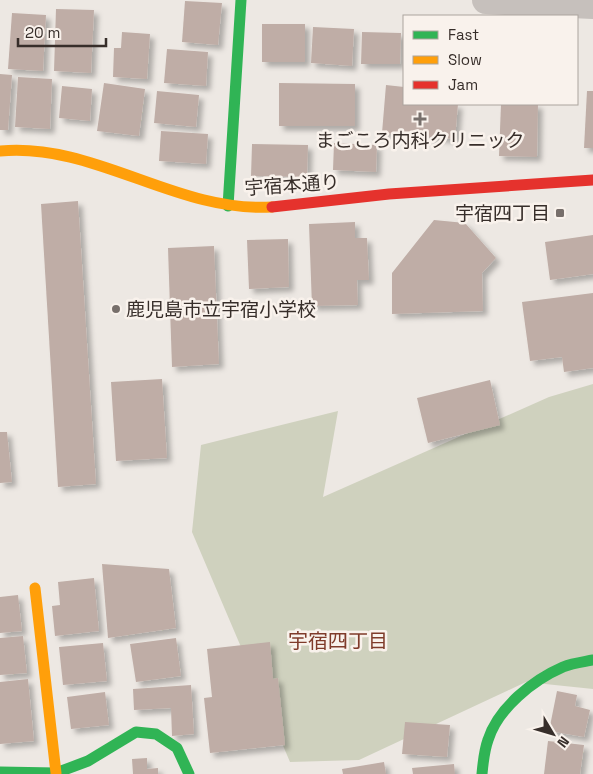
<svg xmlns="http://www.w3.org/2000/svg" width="593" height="774" viewBox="0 0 593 774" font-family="'Space Grotesk','Noto Sans JP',sans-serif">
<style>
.green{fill:#cfd1be}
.building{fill:#bfada6;filter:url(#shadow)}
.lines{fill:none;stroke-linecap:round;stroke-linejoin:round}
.street{stroke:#c6c0bc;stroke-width:28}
.fast{stroke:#30b455;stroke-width:11}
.slow{stroke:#ff9f0a;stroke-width:11}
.jam{stroke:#e5322d;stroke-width:11}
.poi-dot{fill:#776f6b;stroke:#f9f2ec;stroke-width:2}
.labels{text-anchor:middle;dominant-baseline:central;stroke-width:5;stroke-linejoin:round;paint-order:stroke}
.poi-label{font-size:19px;fill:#372e2a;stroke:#f9f2ec}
.street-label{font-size:19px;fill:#372e2a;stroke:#f9f2ec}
.neighbourhood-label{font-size:20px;fill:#7f3b2a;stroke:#f9f2ec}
</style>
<defs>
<filter id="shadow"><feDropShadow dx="4.5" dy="4.5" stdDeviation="2.5" flood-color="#0004"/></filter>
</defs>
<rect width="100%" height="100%" fill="#ede8e3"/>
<polygon class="green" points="593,384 593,689 526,682 359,760 290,762 192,532 201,445 338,411 323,497 549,397"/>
<g class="building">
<polygon points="185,1 222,3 218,45 182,42"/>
<polygon points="56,9 94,10 91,73 54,71"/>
<polygon points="12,13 46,15 43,71 8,69"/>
<rect x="262" y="24" width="43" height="38"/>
<polygon points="313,27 354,29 352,66 311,63"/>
<polygon points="122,32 150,34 147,79 113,77 114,48 121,48"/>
<polygon points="362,32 401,33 400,64 361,64"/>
<polygon points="167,49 208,52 206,86 164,83"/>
<polygon points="0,74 12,75 8,130 0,130"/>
<polygon points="18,77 52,79 50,129 15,127"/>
<polygon points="104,83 145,89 139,136 97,131"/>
<polygon points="279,83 355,84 355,126 279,126"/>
<polygon points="386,85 404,87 404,104 458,104 455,139 382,133"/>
<polygon points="62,86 92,89 90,121 59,118"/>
<polygon points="157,91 199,95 196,127 154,123"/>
<polygon points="587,91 593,91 593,148 584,148"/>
<polygon points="501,104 538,104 537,157 499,156"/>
<polygon points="161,131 208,134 206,164 159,161"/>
<polygon points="334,143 377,145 376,172 333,170"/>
<polygon points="252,144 308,145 307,177 251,176"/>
<polygon points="78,201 96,484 58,487 41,204"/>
<polygon points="434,220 465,223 496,258 482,273 483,311 392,314 392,273"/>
<polygon points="355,222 355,238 367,238 369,280 357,280 358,305 312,306 309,224"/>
<polygon points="593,235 593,274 550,280 545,242"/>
<polygon points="288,239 289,287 249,289 247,240"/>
<polygon points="214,246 219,364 172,367 168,248"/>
<polygon points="593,293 593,368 564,372 562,357 530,361 522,302"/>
<polygon points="162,379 167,458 116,461 111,382"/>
<polygon points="490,380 500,425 428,443 417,398"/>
<polygon points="0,432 7,432 12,482 0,483"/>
<polygon points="102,564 169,569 176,628 108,638"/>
<polygon points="94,578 99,631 55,636 52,606 60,605 58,582"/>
<polygon points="18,595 22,631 0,633 0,597"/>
<polygon points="23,636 27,673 0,675 0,638"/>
<polygon points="176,638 181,676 136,682 130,644"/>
<polygon points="270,642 273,679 278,678 285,745 210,753 204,698 212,697 207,649"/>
<polygon points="103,643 107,681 63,685 59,647"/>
<polygon points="28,679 34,741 0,744 0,682"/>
<polygon points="191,685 194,734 172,736 171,708 134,710 133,689"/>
<polygon points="557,691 577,695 575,706 590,710 584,737 549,731"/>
<polygon points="105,692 109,725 71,729 67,697"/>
<polygon points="405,722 450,725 447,757 402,754"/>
<polygon points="548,741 584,745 580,774 544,774"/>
<polygon points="147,758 147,769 158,768 158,774 133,774 132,759"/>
<polygon points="384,762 386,774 343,774 342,769"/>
<polygon points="454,764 455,774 413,774 412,768"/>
</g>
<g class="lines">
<polyline class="street" points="486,0 593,5"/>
<g class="fast">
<polyline points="228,206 241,0"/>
<polyline points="0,772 56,773 88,761 136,732 156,734 177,748 189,774"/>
<path d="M482,774C483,763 484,751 488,740C498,708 533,680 563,667C573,663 583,662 593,660"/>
</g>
<g class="slow">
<path d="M0,151C95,142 176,213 272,207"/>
<polyline points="35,588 56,773"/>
</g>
<polyline class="jam" points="272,207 389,194 593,180"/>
</g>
<g class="poi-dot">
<path d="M417.5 111.5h5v5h5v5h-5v5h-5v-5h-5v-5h5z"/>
<rect x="555" y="208" width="10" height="10" rx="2.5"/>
<circle cx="116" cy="309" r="5"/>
</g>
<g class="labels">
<g class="poi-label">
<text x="420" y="140">まごころ内科クリニック</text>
<text x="550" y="213" text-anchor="end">宇宿四丁目</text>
<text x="126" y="309" text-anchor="start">鹿児島市立宇宿小学校</text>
</g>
<g class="street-label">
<text transform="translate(292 185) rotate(-4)">宇宿本通り</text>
</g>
<g class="neighbourhood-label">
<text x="338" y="641">宇宿四丁目</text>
</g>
</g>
<rect x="403" y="15" width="175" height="90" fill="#f9f2ec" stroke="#aba49e"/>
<rect x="413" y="31" width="25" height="8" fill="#30b455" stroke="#aba49e"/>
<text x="448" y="40" font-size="15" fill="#372e2a">Fast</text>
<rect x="413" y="56" width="25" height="8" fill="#ff9f0a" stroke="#aba49e"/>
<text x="448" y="65" font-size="15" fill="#372e2a">Slow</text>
<rect x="413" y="81" width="25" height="8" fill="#e5322d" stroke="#aba49e"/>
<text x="448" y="90" font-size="15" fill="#372e2a">Jam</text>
<g transform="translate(553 734) rotate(128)" stroke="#f9f2ec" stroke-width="4" paint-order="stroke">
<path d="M0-4L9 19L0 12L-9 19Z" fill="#372e2a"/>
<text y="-8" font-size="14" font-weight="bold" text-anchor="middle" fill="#372e2a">N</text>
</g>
<path d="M18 38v8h88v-8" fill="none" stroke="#372e2a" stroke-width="2.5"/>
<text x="25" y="38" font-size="15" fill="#372e2a" stroke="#f9f2ec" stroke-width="4" paint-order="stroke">20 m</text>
</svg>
